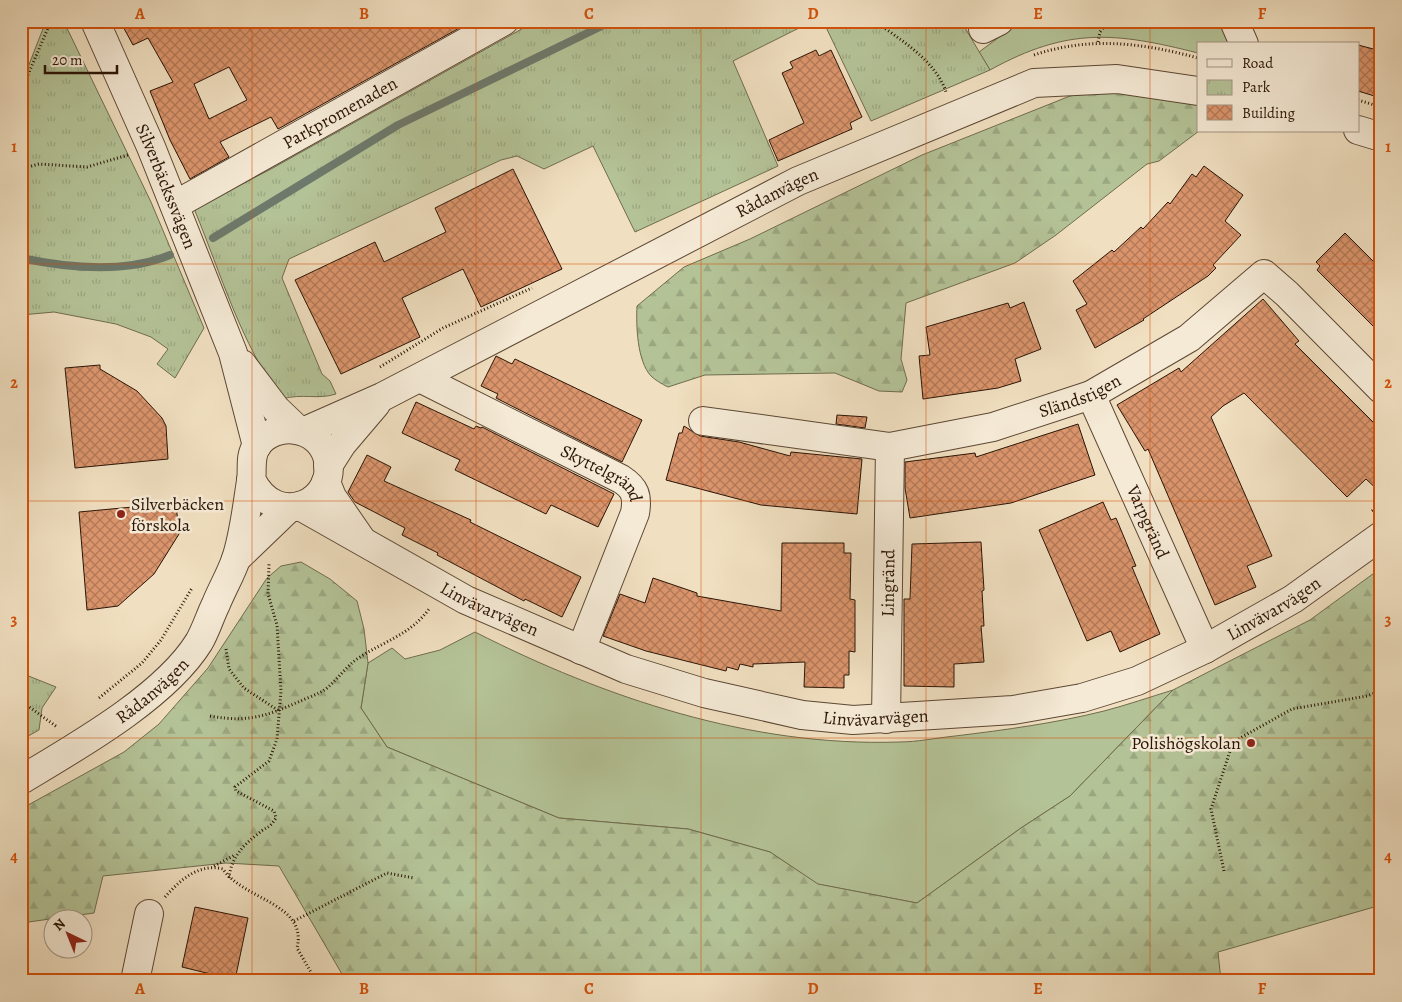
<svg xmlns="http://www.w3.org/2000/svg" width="1402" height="1002" viewBox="0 0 1402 1002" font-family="Alegreya,serif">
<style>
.green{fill:#b4c397;stroke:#6f6c4e}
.forest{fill:url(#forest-firs);stroke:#6f6c4e}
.park{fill:url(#park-tufts);stroke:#6f6c4e}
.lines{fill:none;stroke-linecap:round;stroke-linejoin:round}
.stream{stroke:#6d796b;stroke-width:8}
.building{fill:url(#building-cross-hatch);stroke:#2a1405;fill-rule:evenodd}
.minor-casing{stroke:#5c4734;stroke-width:30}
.path{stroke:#2a1405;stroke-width:3;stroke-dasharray:1 2.5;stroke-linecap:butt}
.minor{stroke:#f5ead6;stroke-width:28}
.grid{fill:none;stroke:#d5520b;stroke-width:1;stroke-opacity:0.55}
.poi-dot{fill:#8f2418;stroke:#f5ead6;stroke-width:2}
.labels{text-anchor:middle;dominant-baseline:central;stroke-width:5;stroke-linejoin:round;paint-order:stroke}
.street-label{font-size:18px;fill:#2a1405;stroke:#f5ead6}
.poi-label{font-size:18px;fill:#2a1405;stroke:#f5ead6;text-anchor:start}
.neatline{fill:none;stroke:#d5520b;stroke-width:2}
.grid-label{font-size:16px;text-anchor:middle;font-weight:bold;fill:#d5520b}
</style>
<defs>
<pattern id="forest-firs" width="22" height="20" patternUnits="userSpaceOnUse" patternTransform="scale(1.25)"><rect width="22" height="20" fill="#b4c397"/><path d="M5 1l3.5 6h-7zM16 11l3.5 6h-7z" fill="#9ba781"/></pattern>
<pattern id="park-tufts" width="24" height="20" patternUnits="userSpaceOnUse" patternTransform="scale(1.25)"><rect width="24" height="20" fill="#b4c397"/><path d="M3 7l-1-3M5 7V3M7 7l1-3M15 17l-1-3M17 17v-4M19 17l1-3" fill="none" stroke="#9ba781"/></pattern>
<pattern id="building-cross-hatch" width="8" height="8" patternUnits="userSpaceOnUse" patternTransform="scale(1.25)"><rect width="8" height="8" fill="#db956c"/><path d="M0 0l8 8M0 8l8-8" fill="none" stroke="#b27857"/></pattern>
</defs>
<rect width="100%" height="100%" fill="#f0dfc0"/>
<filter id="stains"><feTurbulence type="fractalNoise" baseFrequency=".004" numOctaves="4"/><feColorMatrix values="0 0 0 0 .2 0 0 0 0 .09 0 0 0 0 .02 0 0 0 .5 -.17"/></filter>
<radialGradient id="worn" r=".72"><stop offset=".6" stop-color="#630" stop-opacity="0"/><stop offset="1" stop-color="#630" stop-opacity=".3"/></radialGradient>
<g class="green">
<path d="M1021,21H1223L1234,44H1198V53C1115,32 1068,27 990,70L979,52Z"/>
<path d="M475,632C605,698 751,747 899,742C917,742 936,738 955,736C1005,730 1056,723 1104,711C1127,705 1150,697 1173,690L1070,796L1021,828L917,903L817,884L770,852L688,829L559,818L387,747L361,708L368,663L392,648L405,659L440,650Z"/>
</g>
<g class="forest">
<path d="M1138,88L1198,104L1199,131L1159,161L1147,164L1056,235L1015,263L906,303L901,359L907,380L902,392L879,391L835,373L705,375L668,387C662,384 655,380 651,376C637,361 636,325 637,306L684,267L750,239L922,155L1070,96L1112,89Z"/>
<polygon points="301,562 330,579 357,601 364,629 368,663 361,708 387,747 559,818 688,829 770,852 818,884 917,903 1021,828 1070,796 1173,690 1310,620 1381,568 1381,905 1218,952 1221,981 346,981 279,866 226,863 103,876 94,913 21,923 21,809 124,752 159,724 208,668 267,578 281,566"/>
</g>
<g class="park">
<polygon points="46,21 64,22 151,202 204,328 175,378 157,364 168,349 151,337 116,324 54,312 21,315 21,85"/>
<path d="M536,21H813L733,61L778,166L635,232L593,146L544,169L517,156L501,160L289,259L282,278L322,374L330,381L336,394C317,400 303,393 282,399C241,344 221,274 195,211L201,205L271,169Z"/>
<polygon points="823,21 961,21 990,70 871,121"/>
<polygon points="21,673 56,687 42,708 39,730 21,740"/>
</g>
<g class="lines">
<g class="stream">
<polyline points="213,238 398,125 612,21"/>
<path d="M21,258C68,268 124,274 170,255"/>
</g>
</g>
<g class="building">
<path d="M120,21H472L278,129L271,117L220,142L229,157L190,179L170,140L150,91L173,82L148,38L133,45ZM229,67L247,100L209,119L194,84Z"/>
<polygon points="1358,45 1381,51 1381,98 1358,91"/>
<polygon points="816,50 819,56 831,50 862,117 850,123 852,129 778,161 769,140 804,123 782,73 793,68 790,62"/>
<polygon points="1204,166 1243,195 1225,221 1241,235 1213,265 1216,268 1208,276 1143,319 1144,320 1095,348 1076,310 1087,304 1073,281 1112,250 1114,252 1141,227 1143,229 1168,202 1170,204 1192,174 1196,177"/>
<polygon points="513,169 562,269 481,307 463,269 402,298 420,337 341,374 295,280 375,242 384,262 446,232 435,208"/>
<polygon points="1345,233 1381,269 1381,334 1317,270 1320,266 1316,262"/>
<polygon points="1263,299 1299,341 1295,344 1381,430 1381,493 1366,479 1347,497 1244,393 1223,406 1211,417 1272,556 1247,566 1256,587 1215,605 1148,449 1145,451 1117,405 1179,368 1181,372"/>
<polygon points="1024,302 1041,349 1015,359 1021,381 998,388 923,399 919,356 930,355 926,327 1008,303 1010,308"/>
<polygon points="496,356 512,364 515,359 642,420 622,462 496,398 498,394 481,386"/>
<polygon points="100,365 100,369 137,391 162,418 166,426 168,459 75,468 65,368"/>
<polygon points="416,402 474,429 476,426 481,428 482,427 614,494 598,527 551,505 546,514 455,470 460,460 402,433"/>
<polygon points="837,415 867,417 865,428 836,424"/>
<polygon points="1078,424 1095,475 1011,503 910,518 905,488 905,462 975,453 976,457"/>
<polygon points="684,426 700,436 739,442 790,456 791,452 862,459 857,514 761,505 666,480 679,433 682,433"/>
<polygon points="367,455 391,467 384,481 471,520 470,522 581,577 562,617 525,599 524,601 437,555 438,553 402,535 405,528 355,502 348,492"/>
<polygon points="1103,502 1111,520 1116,518 1136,566 1132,567 1160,634 1120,652 1111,631 1087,641 1039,530"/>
<polygon points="176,503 179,534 154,574 118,606 87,610 79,512"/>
<polygon points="981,542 984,590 982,591 984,626 981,626 984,662 954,664 954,687 904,686 904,599 910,599 912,544"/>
<polygon points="782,543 844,543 844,553 851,553 850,599 855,600 855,652 849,651 849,675 844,675 844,688 804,687 805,662 753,664 753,667 740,664 738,670 727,667 726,671 646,651 603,636 620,594 645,603 653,578 697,593 697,596 781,611"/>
<polygon points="195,907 248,918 235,980 182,967"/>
</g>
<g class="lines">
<g class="minor-casing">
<g id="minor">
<path id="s1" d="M95,21L151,147L233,353L257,446"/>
<polyline points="1234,21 1244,44"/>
<polyline points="983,29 999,21"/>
<polyline points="1358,130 1381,137"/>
<path id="s2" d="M175,205L504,21"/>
<polyline points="242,364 276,409 297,429"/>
<path id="s3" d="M420,378L621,479C635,488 638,496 635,513L581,650"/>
<path id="s4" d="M1091,395L1205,649"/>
<path id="s5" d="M703,421L890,447L993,427L1091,395L1189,338L1264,274L1287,294L1381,389"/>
<path id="s6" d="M305,431L382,397L798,181L1034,83L1117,79L1198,91"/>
<polyline points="328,466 342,444 376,404"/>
<polyline points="326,482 332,497 361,539"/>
<path id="s7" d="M300,506L466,600L626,669L704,693L802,715L853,720L1013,710L1082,698L1137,681L1205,649L1293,599L1381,536"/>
<polyline points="236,559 288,509"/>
<path id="s8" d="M886,719L890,447"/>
<path id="s9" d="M21,780C76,747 165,697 199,642C206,630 210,616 216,604C222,589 231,574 236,559C244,535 247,506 251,481C253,468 249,457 257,445C276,420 317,426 327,456C340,501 277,533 251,479"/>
<polyline points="135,981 149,914"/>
</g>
</g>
<g class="path">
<path d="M874,21C900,39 936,61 946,92"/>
<polyline points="1098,42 1100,32 1108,21"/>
<path d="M1034,55C1090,36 1143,43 1198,58"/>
<polyline points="21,91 51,21"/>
<polyline points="1358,100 1381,107"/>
<polyline points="21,169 39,164 87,167 128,155"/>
<polyline points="380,367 443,328 532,288"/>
<polyline points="1372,511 1381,504"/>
<polyline points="226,649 229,669 244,688 279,711"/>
<polyline points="99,698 142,663 161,640 192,588"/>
<polyline points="21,701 57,727"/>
<path d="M210,716C254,724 272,713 310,697C316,694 321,693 327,688C339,678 347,665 360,657C385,641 411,634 429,609"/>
<polyline points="214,866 235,855"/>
<polyline points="1224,871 1211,809 1233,742 1292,709 1367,696 1381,691"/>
<path d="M229,878C231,858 243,845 259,833C267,826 268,830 276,818L274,811L236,791L235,787L269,761L277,739L281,691L277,625L268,594L269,564"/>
<path d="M165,897C180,880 199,863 223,869C243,900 308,903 297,948L316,981"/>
<polyline points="294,921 387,873 414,878"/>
<polyline points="306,981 313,976"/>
</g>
<use href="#minor" class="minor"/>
</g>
<path class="grid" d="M252,21V981M476,21V981M701,21V981M926,21V981M1150,21V981M21,264H1381M21,501H1381M21,738H1381"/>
<g class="poi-dot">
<circle cx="121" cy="514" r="5"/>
<circle cx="1251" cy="743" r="5"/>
</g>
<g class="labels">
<g class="street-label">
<text stroke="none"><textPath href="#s2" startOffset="189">Parkpromenaden</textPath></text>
<text stroke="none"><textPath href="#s1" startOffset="180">Silverbäckssvägen</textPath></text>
<text stroke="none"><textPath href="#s6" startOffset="529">Rådanvägen</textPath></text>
<text stroke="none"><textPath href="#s5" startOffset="386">Sländstigen</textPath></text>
<text stroke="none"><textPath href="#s3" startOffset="206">Skyttelgränd</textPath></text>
<text stroke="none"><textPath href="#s4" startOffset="139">Varpgränd</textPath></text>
<text stroke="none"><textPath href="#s8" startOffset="136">Lingränd</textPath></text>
<text stroke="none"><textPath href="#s7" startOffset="216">Linvävarvägen</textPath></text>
<text stroke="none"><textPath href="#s7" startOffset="1041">Linvävarvägen</textPath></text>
<text stroke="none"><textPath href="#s9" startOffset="159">Rådanvägen</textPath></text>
<text stroke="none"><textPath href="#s7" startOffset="621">Linvävarvägen</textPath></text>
</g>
<g class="poi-label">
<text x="131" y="504">Silverbäcken<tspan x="131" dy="21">förskola</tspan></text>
<text x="1241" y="743" text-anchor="end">Polishögskolan</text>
</g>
</g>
<rect width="1402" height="1002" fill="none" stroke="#f0dfc0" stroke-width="55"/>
<rect x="1197" y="42" width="162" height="90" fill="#f5ead6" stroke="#a49482"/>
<rect x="1207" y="59" width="25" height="8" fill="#f5ead6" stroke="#a49482"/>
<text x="1242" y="68" font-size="15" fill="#2a1405">Road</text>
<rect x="1207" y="80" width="25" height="15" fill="url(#park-tufts)" stroke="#a49482"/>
<text x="1242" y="92" font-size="15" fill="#2a1405">Park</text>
<rect x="1207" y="105" width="25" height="15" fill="url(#building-cross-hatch)" stroke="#a49482"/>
<text x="1242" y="118" font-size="15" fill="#2a1405">Building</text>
<g transform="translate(68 934) rotate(317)"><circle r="24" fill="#f5ead6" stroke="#a49482"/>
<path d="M0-4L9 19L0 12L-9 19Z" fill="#8f2418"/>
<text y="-8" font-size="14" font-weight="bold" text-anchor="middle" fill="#2a1405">N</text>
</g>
<path d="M45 65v8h72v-8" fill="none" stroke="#2a1405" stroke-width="2.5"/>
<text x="52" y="65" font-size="15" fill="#2a1405" stroke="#f5ead6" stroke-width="4" paint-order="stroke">20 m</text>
<rect x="28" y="28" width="1346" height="946" class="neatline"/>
<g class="grid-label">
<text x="140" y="19">A</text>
<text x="364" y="19">B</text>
<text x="589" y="19">C</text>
<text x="813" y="19">D</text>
<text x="1038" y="19">E</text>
<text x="1262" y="19">F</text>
<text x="14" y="152">1</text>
<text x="1388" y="152">1</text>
<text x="14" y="388">2</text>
<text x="1388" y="388">2</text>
<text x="14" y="625">3</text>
<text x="1388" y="625">3</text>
<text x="14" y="862">4</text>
<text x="1388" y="862">4</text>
<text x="140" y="994">A</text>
<text x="364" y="994">B</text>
<text x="589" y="994">C</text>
<text x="813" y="994">D</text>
<text x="1038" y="994">E</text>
<text x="1262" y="994">F</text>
</g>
<rect width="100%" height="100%" filter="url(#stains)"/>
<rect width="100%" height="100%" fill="url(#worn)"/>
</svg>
